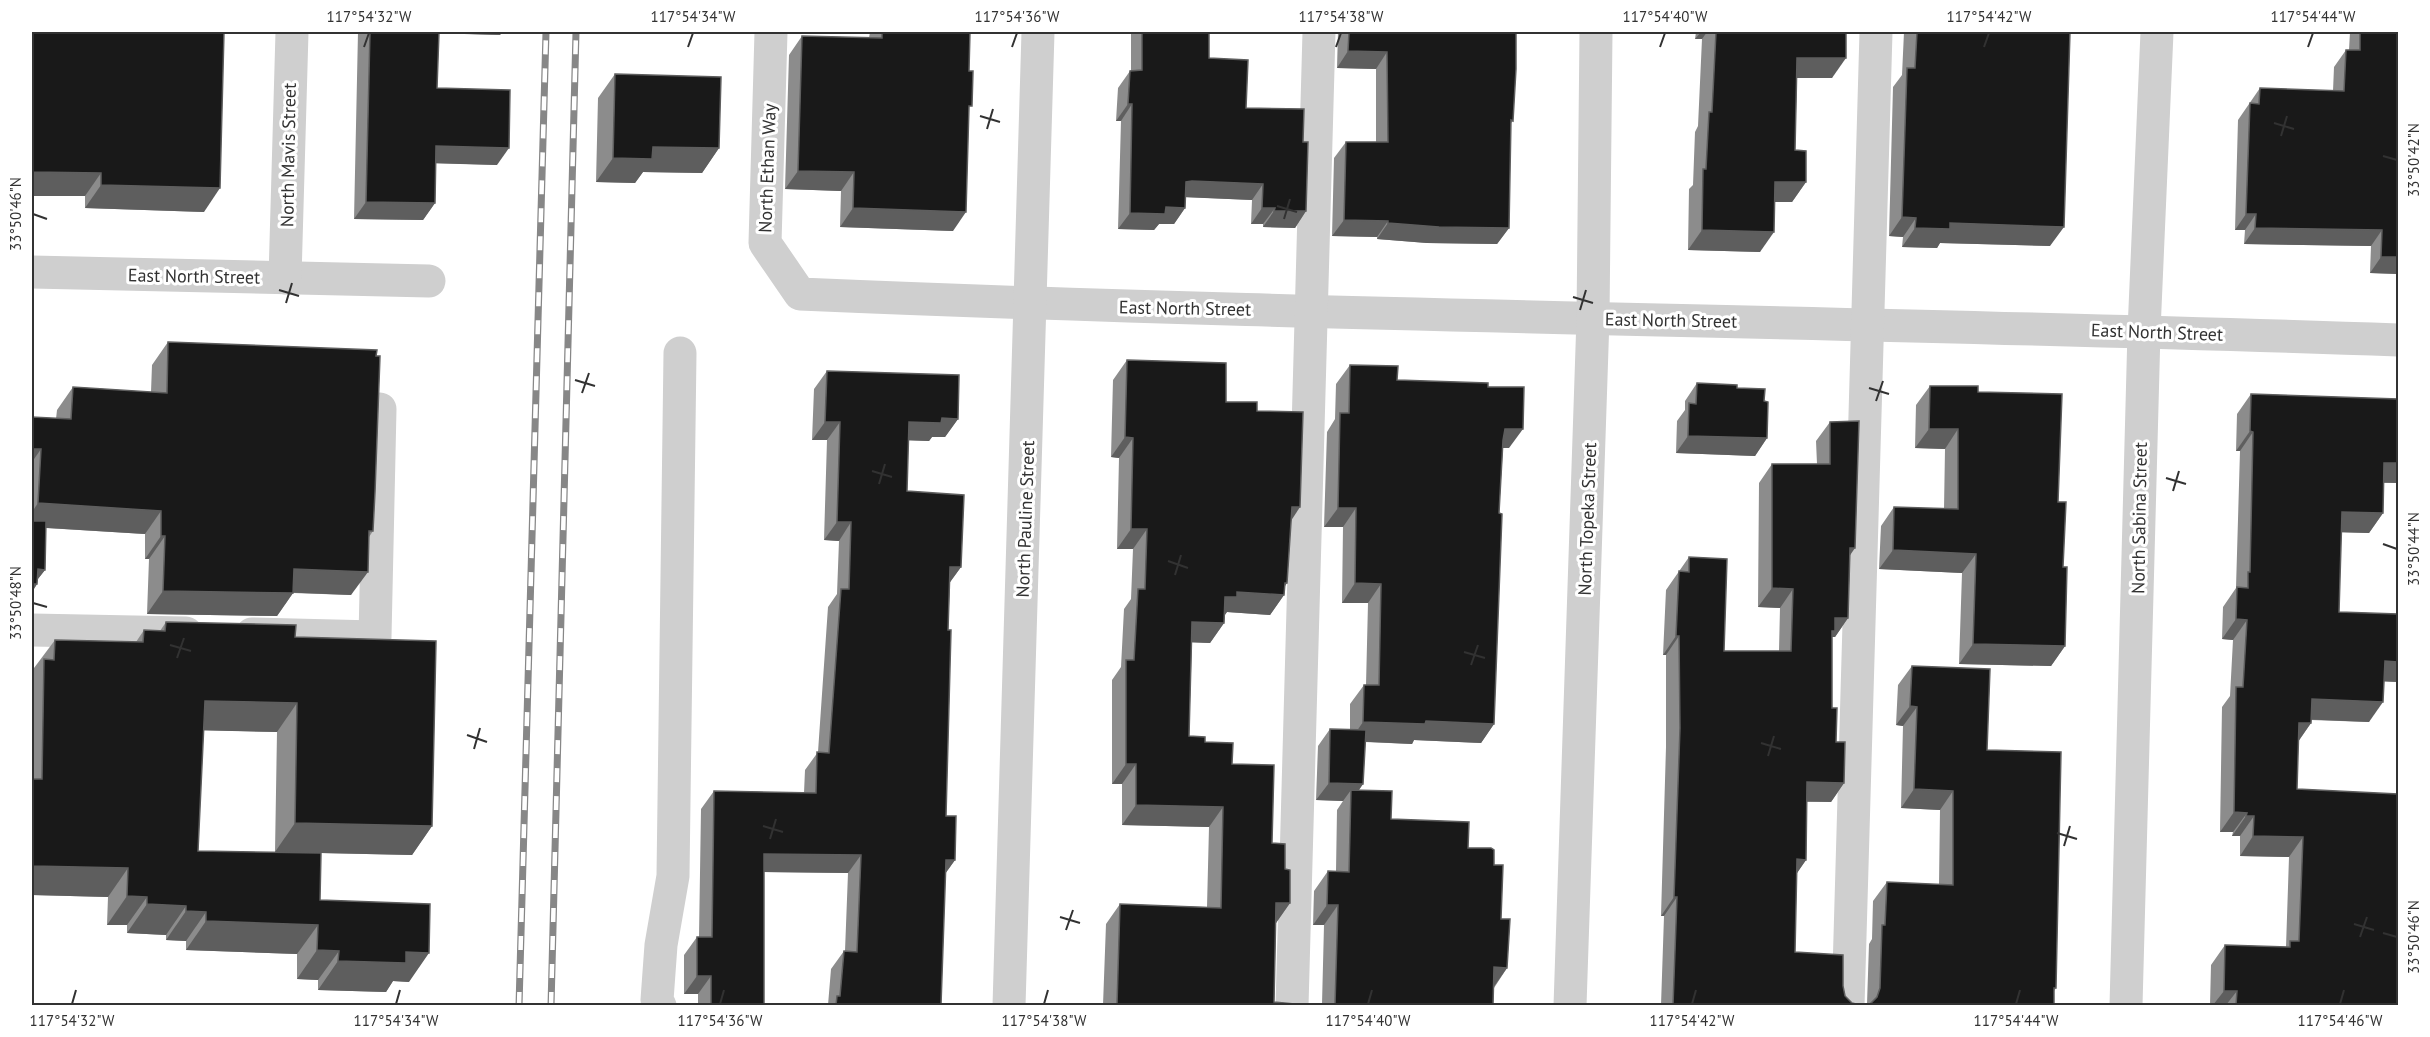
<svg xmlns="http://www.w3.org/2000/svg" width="2430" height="1037" viewBox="0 0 2430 1037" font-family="'PT Sans',sans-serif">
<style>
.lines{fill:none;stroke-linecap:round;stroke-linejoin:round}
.minor{stroke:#cfcfcf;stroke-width:33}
.rail-casing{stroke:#878787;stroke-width:7}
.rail{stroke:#fff;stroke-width:4.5;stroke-dasharray:14;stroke-linecap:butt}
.wall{fill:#8c8c8c}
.shaded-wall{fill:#5e5e5e}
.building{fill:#191919;stroke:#5e5e5e;stroke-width:1.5}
.ticks{fill:none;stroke:#323232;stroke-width:2}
.labels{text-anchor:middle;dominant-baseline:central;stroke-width:6;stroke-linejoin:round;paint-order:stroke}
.street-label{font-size:18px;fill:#323232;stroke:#fff}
.neatline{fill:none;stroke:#323232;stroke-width:2}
.ticks-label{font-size:15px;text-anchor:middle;fill:#323232}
</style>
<rect width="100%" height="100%" fill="#fff"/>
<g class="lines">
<g class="minor">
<path d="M771,32L765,243L800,294C1332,317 1866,321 2398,340"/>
<polyline points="32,272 429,281"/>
<polyline points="285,278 292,32"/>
<polyline points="32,630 186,633"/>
<polyline points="252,634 375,637 380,409"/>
<polyline points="660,1006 657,1000 661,945 673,876 680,353"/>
<polyline points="1009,1006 1038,32"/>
<polyline points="1292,1006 1319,32"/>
<polyline points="1570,1006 1593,318 1596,32"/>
<polyline points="1848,1006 1876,32"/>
<polyline points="2126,1006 2144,331 2157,32"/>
</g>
<g class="rail-casing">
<g id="rail">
<polyline points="519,1006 546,32"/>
<polyline points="551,1006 576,32"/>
</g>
</g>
<use href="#rail" class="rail"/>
</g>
<g class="wall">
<polygon points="32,32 204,212 85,208 85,196 32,196"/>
<polygon points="358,32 502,32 500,35 439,33 437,88 497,165 436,163 435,203 423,220 354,219"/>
<polygon points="870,32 970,32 968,111 953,231 840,227 841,191 785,189 789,55 802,36 869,38"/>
<polygon points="1131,32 1209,32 1209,58 1246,108 1303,142 1306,211 1295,228 1263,227 1263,224 1251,224 1252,200 1186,197 1185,208 1174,224 1159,224 1154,230 1118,229 1121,121 1116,121 1118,88 1130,71 1131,71"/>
<polygon points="1338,32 1516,32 1513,121 1510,124 1509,228 1497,244 1427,243 1377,239 1377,237 1332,236 1334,158 1346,142 1376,142 1376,69 1337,68"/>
<polygon points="1696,32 1846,32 1832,78 1797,78 1795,150 1806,182 1792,202 1775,202 1760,252 1688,250 1689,189 1693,185 1695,132 1698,126 1702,39 1695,39"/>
<polygon points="1904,32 2070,32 2050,246 1940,243 1937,248 1902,247 1903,237 1889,236 1893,87 1902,75"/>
<polygon points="2350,32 2398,32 2398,274 2370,273 2371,246 2244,244 2245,230 2235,230 2238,120 2260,88 2333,91 2334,67 2346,50 2349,50"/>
<polygon points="615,74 719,148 702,173 643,172 635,183 596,182 598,98"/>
<polygon points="168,342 373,531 369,537 351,595 293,593 277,616 147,614 149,559 145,559 145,534 46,528 45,570 37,580 37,584 32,592 32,417 56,419 57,410 73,387 151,392 152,365"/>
<polygon points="1127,360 1226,402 1257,411 1291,520 1284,595 1270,615 1227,612 1225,615 1224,623 1210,643 1192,642 1189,736 1205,742 1232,764 1285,869 1290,903 1276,923 1274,1002 1305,1005 1322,1004 1324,925 1313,925 1314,891 1328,871 1336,871 1337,810 1343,801 1316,800 1318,746 1330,729 1350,730 1350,704 1364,685 1366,685 1368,603 1342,603 1343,527 1324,527 1327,432 1335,419 1336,384 1350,365 1397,380 1488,387 1509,448 1503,448 1499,513 1494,724 1481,743 1414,740 1412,744 1365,742 1363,784 1359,790 1391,819 1468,848 1494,865 1507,968 1494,988 1493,1005 1103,1005 1106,924 1120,904 1207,907 1209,827 1122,825 1122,784 1112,784 1112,680 1121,667 1124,609 1131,599 1133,549 1117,549 1119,458 1111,457 1113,380"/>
<polygon points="827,371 958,419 945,437 932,437 929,441 908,440 907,491 961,567 950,582 948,630 946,816 955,860 945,874 941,1005 828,1005 831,969 844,951 845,951 848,873 764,872 764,1005 698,1005 698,994 684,994 684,955 697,937 699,937 701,809 714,791 804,793 805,770 818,752 828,607 837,594 839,541 824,540 827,440 812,440 814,389"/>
<polygon points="1697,383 1737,388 1764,401 1767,438 1755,456 1676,453 1677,421 1685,410 1685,401"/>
<polygon points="1930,386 1978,392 2058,502 2063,567 2065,646 2051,666 1959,664 1962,573 1879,569 1881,526 1894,507 1944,509 1945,449 1915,448 1916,405"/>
<polygon points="2251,394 2398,399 2398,483 2383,483 2383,513 2369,533 2341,532 2339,612 2398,614 2398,682 2384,681 2369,722 2311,720 2311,723 2298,742 2297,789 2398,1005 2210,1005 2211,965 2225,945 2286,947 2289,857 2240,856 2240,836 2232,836 2233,832 2220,832 2222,707 2230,696 2233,640 2222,639 2223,607 2236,588 2240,451 2236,451 2237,414"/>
<polygon points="1830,422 1850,556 1848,618 1835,637 1832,637 1832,708 1836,742 1844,783 1831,802 1807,802 1806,860 1796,874 1795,952 1843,986 1845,996 1852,1003 1860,1005 1661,1005 1664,916 1661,916 1666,747 1666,655 1663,655 1666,590 1689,557 1724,651 1779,651 1780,608 1758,607 1759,483 1772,464 1817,464 1816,441"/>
<polygon points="166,622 295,637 432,826 412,855 275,852 277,732 203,730 198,851 320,900 409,982 393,981 386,992 318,990 318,980 297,979 297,954 186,950 186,941 166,940 166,935 127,933 127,925 107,925 108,897 32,895 32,678 34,674 34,668 55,640 136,642 144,630 160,631"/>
<polygon points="1912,666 1987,750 2056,988 2054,991 1867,1004 1869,944 1872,939 1873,901 1887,882 1939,885 1940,810 1901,808 1903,726 1896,725 1898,685"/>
</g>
<g class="shaded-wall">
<polygon points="428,32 502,32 500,35 428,33"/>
<polygon points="1701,32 1707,32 1702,39 1695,39"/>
<polygon points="1348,51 1387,52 1376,69 1337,68"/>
<polygon points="1797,58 1846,58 1832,78 1783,78"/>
<polygon points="1128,104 1132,104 1121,121 1116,121"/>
<polygon points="436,146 509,148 497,165 424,163"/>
<polygon points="653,147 719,148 702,173 643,172 635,183 596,182 613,158"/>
<polygon points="798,171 854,172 841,191 785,189"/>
<polygon points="32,172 101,173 85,196 32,196"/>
<polygon points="1192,181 1263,184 1252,200 1181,197 1186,182"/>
<polygon points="1775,182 1806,182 1792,202 1761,202"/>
<polygon points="101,185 220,188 204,212 85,208"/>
<polygon points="366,202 435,203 423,220 354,219"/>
<polygon points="1166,207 1185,208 1174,224 1159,224 1154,230 1118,229 1130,213"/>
<polygon points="853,208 966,212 953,231 840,227"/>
<polygon points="1262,208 1275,208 1263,224 1251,224"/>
<polygon points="1274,211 1306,211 1295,228 1263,227"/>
<polygon points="2246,214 2256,214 2245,230 2235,230"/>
<polygon points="1902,217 1916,218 1903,237 1889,236"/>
<polygon points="1344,220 1388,221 1377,237 1332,236"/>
<polygon points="1388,223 1509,228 1497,244 1427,243 1377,239"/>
<polygon points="1950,223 2064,227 2050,246 1940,243 1937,248 1902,247 1915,228"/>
<polygon points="2255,228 2382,230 2371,246 2244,244"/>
<polygon points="1702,230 1774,232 1760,252 1688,250"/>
<polygon points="2381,257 2398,257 2398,274 2370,273"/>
<polygon points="942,418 958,419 945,437 932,437 929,441 896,440 909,422"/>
<polygon points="825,422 840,422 827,440 812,440"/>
<polygon points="1505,429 1523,429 1509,448 1492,448"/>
<polygon points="1929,429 1958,429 1945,449 1915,448"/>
<polygon points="2250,431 2253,432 2240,451 2236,451"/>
<polygon points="1688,436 1767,438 1755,456 1676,453"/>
<polygon points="1125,437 1133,438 1119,458 1111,457"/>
<polygon points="32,449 41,449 32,462"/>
<polygon points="2384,463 2398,463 2398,483 2370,482"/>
<polygon points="38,503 161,511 145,534 32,527 32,512"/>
<polygon points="1292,507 1300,507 1287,527"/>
<polygon points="1338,508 1356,508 1343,527 1324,527"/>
<polygon points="2342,512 2383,513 2369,533 2328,532"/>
<polygon points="837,522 851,522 839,541 824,540"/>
<polygon points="1131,529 1147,529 1133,549 1117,549"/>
<polygon points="161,536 165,536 149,559 145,559"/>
<polygon points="1850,548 1855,548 1842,567"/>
<polygon points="1893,550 1976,554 1962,573 1879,569"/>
<polygon points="950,567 961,567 948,585"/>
<polygon points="38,569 45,570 34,584 37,584 32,592 32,578"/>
<polygon points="294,569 368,572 351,595 277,592"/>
<polygon points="1285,583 1287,583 1279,595 1284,595 1270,615 1227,612 1223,617 1225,597 1237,592"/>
<polygon points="1355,583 1381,584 1368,603 1342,603"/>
<polygon points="1772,588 1793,589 1780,608 1758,607"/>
<polygon points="163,591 293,593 277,616 147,614"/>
<polygon points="1835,618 1848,618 1835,637 1830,637"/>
<polygon points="2236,619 2247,620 2233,640 2222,639"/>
<polygon points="1192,622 1224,623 1210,643 1178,642"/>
<polygon points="1676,636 1679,636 1666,655 1663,655"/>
<polygon points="1973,644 2065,646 2051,666 1959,664"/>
<polygon points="2385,661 2398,662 2398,682 2371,681"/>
<polygon points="2312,699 2383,702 2369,722 2298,719"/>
<polygon points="205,701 297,703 277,732 184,730"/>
<polygon points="1910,706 1917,707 1903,726 1896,725"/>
<polygon points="1426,721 1494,724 1481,743 1414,740 1412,744 1350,741 1363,722"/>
<polygon points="2299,723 2311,723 2297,743"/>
<polygon points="1126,764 1136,764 1122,784 1112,784"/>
<polygon points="1807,782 1844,783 1831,802 1794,801"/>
<polygon points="1329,783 1363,784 1351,801 1351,790 1343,801 1316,800"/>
<polygon points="1914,789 1953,791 1940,810 1901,808"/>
<polygon points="1136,805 1223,807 1209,827 1122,825"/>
<polygon points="2234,812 2247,813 2233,832 2220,832"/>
<polygon points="2246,816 2254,816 2240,836 2232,836"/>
<polygon points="295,823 432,826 412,855 275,852"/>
<polygon points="2253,836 2303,837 2289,857 2240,856"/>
<polygon points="764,854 861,855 848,873 752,872"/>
<polygon points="1797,859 1806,860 1793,879"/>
<polygon points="946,860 955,860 942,878"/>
<polygon points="32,866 128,868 108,897 32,895"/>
<polygon points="127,896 147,897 127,925 107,925"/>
<polygon points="1674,897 1677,897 1664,916 1661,916"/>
<polygon points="1276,903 1290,903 1276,923"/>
<polygon points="147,904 186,906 166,935 127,933"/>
<polygon points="1327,905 1338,905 1324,925 1313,925"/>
<polygon points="186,911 206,912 186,941 166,940"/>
<polygon points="206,921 318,925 297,954 186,950"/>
<polygon points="317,950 339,951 318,980 297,979"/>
<polygon points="406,952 429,953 409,982 393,981 386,992 318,990 338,961"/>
<polygon points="1494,967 1507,968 1493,988"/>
<polygon points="697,976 711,976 698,994 684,994"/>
<polygon points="2224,991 2237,991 2226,1005 2213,1005"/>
</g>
<g class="building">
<polygon points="32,32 224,32 220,188 101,185 101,173 32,172"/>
<polygon points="370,32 439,32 437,88 510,90 509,148 436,146 435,203 366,202"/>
<polygon points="882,32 970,32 969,71 973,71 972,106 969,106 966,212 853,208 854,172 798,171 802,36 882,38"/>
<polygon points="1142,32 1209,32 1209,58 1248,60 1246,108 1304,109 1303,142 1308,142 1306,211 1274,211 1275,208 1262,208 1263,184 1192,181 1186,182 1185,208 1166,207 1165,214 1130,213 1132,104 1128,104 1130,71 1142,70"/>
<polygon points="1349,32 1516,32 1516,69 1513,121 1511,120 1509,228 1439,227 1388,223 1388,221 1344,220 1346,142 1388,142 1387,52 1348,51"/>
<polygon points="1716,32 1846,32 1846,58 1797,58 1795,150 1806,151 1806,182 1775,182 1774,232 1702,230 1703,169 1706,169 1709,112 1712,112"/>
<polygon points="1917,32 2070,32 2064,227 1950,223 1950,229 1915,228 1916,218 1902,217 1907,68 1915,68"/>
<polygon points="2360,32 2398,32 2398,257 2381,257 2382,230 2255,228 2256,214 2246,214 2250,103 2259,104 2260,88 2344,91 2346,50 2360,50"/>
<polygon points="615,74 721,77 719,148 653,147 652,159 613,158"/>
<polygon points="168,342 377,350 376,356 380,356 375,492 373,531 369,531 368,572 294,569 293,593 163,591 165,536 161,536 161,511 38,503 41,449 32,449 32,417 71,419 73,387 167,393"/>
<polygon points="1127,360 1226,363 1226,402 1257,402 1257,411 1303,412 1300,507 1292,507 1287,583 1285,583 1284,595 1237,592 1237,597 1225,597 1224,623 1192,622 1189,736 1205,737 1205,742 1233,743 1232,764 1274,765 1272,843 1285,844 1285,869 1290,870 1290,903 1276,903 1274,1002 1305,1005 1335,1004 1338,905 1327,905 1328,871 1349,872 1351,790 1392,791 1391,819 1469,822 1468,848 1491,848 1494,850 1494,865 1503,865 1501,919 1510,919 1507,968 1494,967 1493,1005 1117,1005 1120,904 1221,908 1223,807 1136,805 1136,764 1126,764 1126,660 1134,660 1138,589 1145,589 1147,529 1131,529 1133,438 1125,437"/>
<polygon points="1350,365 1398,366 1397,380 1488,383 1488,387 1524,387 1523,429 1505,429 1503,440 1499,513 1502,514 1494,724 1426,721 1425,724 1363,722 1364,685 1379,685 1381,584 1355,583 1356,508 1338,508 1340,413 1349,413"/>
<polygon points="827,371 959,375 958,419 942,418 941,423 909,422 907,491 964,495 961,567 950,567 948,630 951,630 946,816 956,816 955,860 946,860 941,1005 836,1005 837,996 840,996 844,951 857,952 861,855 764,854 764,1005 711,1005 711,976 697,976 697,937 712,937 714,791 816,793 817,752 829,753 841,589 849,589 851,522 837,522 840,422 825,422"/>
<polygon points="1697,383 1737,385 1737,388 1765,389 1764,401 1768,402 1767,438 1688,436 1689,403 1696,404"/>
<polygon points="1930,386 1978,386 1978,392 2062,394 2058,502 2066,502 2063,567 2067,567 2065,646 1973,644 1976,554 1893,550 1894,507 1958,509 1958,429 1929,429"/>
<polygon points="2251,394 2398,399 2398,463 2384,463 2383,513 2342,512 2339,612 2398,614 2398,662 2385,661 2383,702 2312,699 2311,723 2299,723 2297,789 2398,794 2398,1005 2236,1005 2237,991 2224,991 2225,945 2290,947 2290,941 2299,941 2303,837 2253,836 2254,816 2246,816 2247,813 2234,812 2236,687 2243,687 2247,620 2236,619 2237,587 2248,588 2248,572 2250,572 2253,432 2250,431"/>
<polygon points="1859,421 1855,548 1850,548 1848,618 1835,618 1835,631 1832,631 1832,708 1837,708 1836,742 1845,742 1844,783 1807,782 1806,860 1797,859 1795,952 1843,955 1843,986 1845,996 1852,1003 1860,1005 1673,1005 1677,897 1674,897 1680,728 1679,636 1676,636 1679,571 1689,572 1689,557 1727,559 1724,651 1791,651 1793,589 1772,588 1772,464 1830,464 1830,422"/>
<polygon points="32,521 46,521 45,570 38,569 37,584 32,584"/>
<polygon points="166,622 296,625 295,637 436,641 432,826 295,823 297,703 205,701 198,851 321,853 320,900 430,904 429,953 406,952 406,963 338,961 339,951 317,950 318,925 206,921 206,912 186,911 186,906 147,904 147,897 127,896 128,868 32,866 32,779 42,779 44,659 54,660 55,640 143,642 144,630 165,631"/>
<polygon points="1912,666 1990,669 1987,750 2061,752 2056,988 2054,988 2054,1005 1861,1005 1870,1004 1877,997 1880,988 1882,925 1885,925 1887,882 1953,885 1953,791 1914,789 1917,707 1910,706"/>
<polygon points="1330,729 1366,730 1363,784 1329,783"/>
</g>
<path class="ticks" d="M364,47L369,33M688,47L693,33M1012,47L1017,33M1336,47L1341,33M1660,47L1665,33M1984,47L1989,33M2308,47L2313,33M980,116L1000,122M2274,123L2294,129M987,129L993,109M2281,136L2287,116M2383,156L2397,160M1277,206L1297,212M33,214L47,219M1284,219L1290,199M279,290L299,296M1573,297L1593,303M286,303L292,283M1580,310L1586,290M575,380L595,386M1869,388L1889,394M582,393L589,373M1876,401L1883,381M872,471L892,477M2166,478L2186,484M879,484L885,464M2173,491L2179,471M2383,544L2397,549M1168,561L1188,568M1175,575L1181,555M33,603L47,607M170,645L191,651M1464,652L1485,658M177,658L184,638M1471,665L1478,645M467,735L487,742M1761,743L1781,749M474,749L480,728M1768,756L1774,736M763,826L783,832M2057,833L2077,839M770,839L776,819M2064,846L2070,826M1060,917L1080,923M2354,924L2374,930M1066,930L1073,910M2383,933L2397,937M2360,937L2367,917M72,1004L76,990M396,1004L400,990M720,1004L724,990M1044,1004L1048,990M1368,1004L1372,990M1692,1004L1696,990M2016,1004L2020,990M2340,1004L2344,990"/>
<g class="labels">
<g class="street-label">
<text transform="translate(288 155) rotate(-89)">North Mavis Street</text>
<text transform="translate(767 168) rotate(-88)">North Ethan Way</text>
<text transform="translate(194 276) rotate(1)">East North Street</text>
<text transform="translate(1185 308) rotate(1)">East North Street</text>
<text transform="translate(1671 320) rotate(1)">East North Street</text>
<text transform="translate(2157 332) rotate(2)">East North Street</text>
<text transform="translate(2139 518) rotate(-89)">North Sabina Street</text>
<text transform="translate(1025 519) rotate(-88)">North Pauline Street</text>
<text transform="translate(1587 519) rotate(-88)">North Topeka Street</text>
</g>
</g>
<rect width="2430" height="1037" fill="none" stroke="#ffffff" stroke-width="66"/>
<rect x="33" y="33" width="2364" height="971" class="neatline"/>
<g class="ticks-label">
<text x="369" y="22">117°54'32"W</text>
<text x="693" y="22">117°54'34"W</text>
<text x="1017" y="22">117°54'36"W</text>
<text x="1341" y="22">117°54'38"W</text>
<text x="1665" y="22">117°54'40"W</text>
<text x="1989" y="22">117°54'42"W</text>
<text x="2313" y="22">117°54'44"W</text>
<text transform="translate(2414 160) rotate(-90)" y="5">33°50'42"N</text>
<text transform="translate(16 214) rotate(-90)" y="5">33°50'46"N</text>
<text transform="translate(2414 549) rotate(-90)" y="5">33°50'44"N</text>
<text transform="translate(16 603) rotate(-90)" y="5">33°50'48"N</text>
<text transform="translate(2414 937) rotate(-90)" y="5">33°50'46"N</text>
<text x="72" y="1026">117°54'32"W</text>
<text x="396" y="1026">117°54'34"W</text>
<text x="720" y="1026">117°54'36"W</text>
<text x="1044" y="1026">117°54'38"W</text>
<text x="1368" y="1026">117°54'40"W</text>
<text x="1692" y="1026">117°54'42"W</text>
<text x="2016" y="1026">117°54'44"W</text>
<text x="2340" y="1026">117°54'46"W</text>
</g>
</svg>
